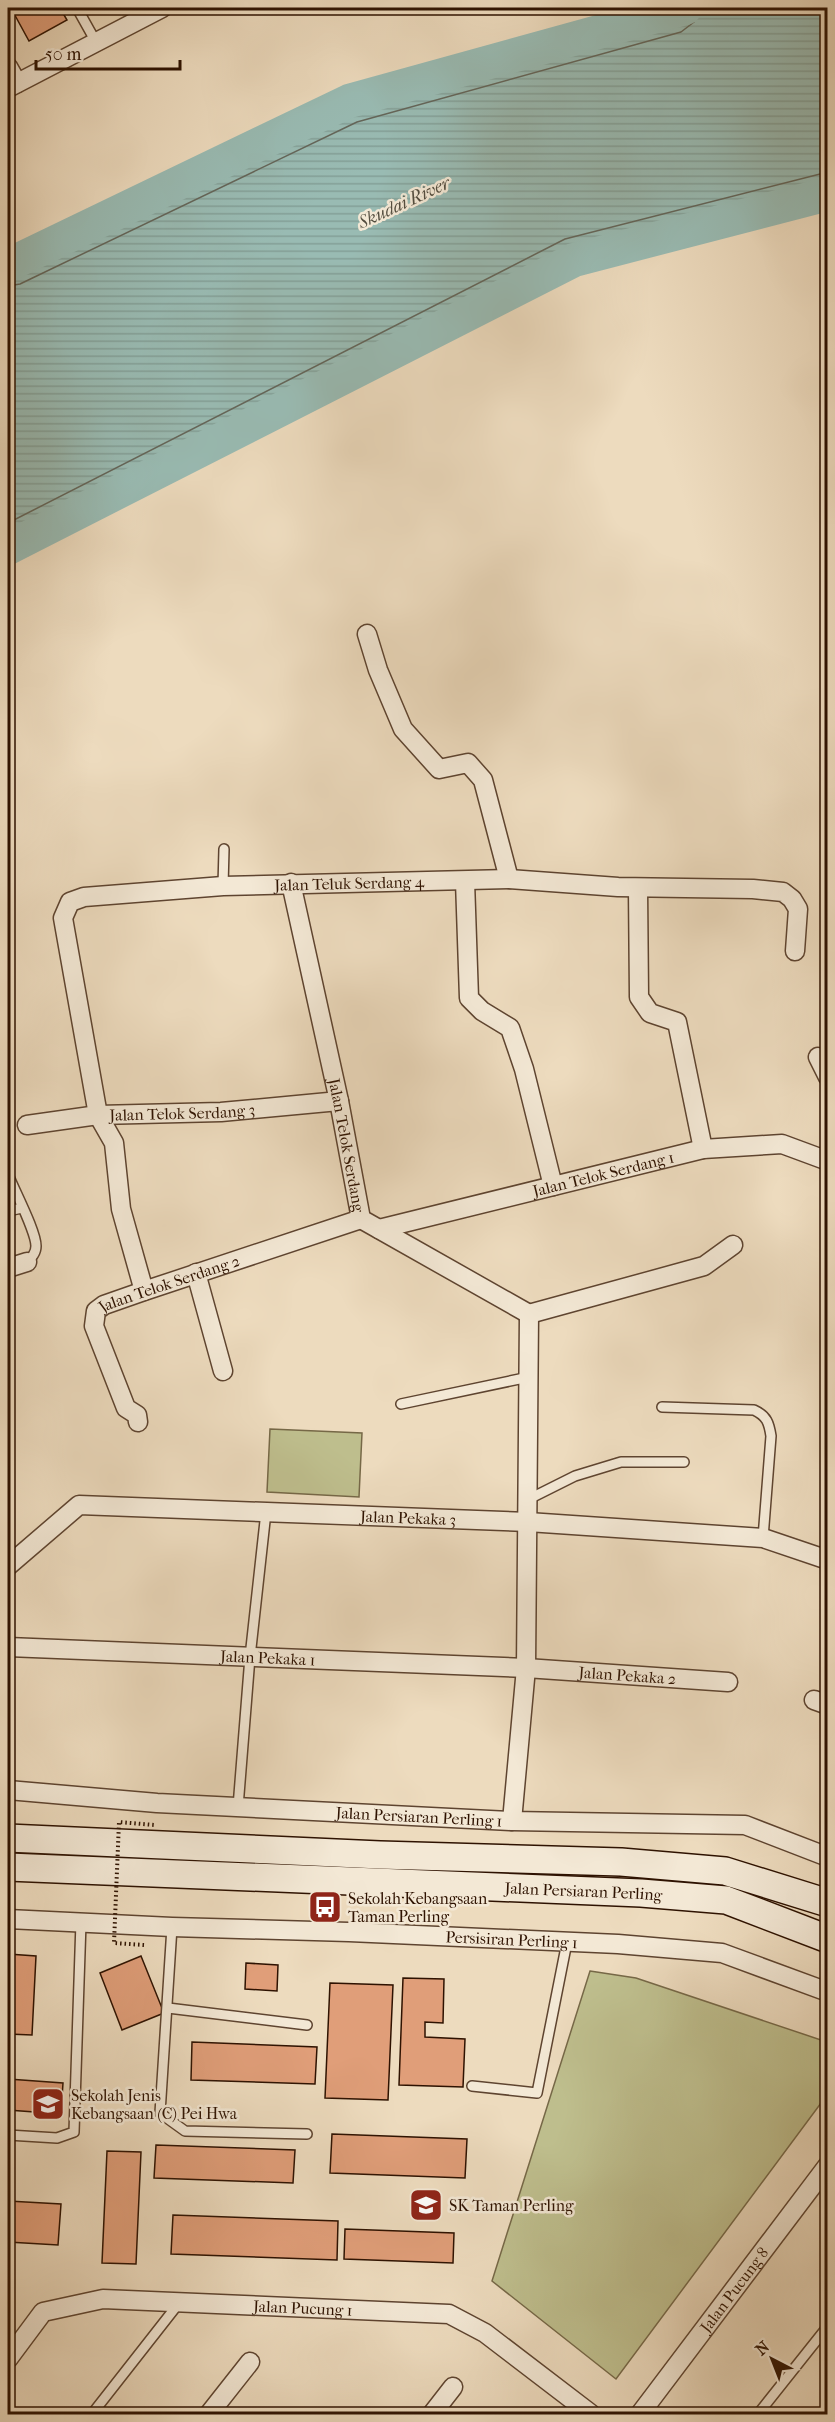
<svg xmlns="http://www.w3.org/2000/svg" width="835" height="2422" viewBox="0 0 835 2422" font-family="'IM FELL French Canon',serif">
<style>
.garden{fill:#bebe8d;stroke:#766847;stroke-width:1.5}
.water{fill:url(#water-rules);stroke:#6e776c;stroke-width:1.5}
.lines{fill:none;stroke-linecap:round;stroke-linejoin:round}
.shore{stroke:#64665a;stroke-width:1.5}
.river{stroke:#99bbb3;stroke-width:34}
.building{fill:#e09e79;stroke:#2e1201;stroke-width:1.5}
.service-casing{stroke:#5e4430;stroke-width:12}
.minor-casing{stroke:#5e4430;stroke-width:21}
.secondary-casing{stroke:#2e1201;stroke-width:30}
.service{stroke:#f3e8d5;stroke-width:9}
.minor{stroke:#f3e8d5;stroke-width:18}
.secondary{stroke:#f3e8d5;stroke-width:27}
.path-bridge{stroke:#2e1201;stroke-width:4;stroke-dasharray:1.5 3;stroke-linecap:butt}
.labels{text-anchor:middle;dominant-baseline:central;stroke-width:5;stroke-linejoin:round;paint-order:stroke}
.street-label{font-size:16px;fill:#2e1201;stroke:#f3e8d5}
.poi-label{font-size:16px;fill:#2e1201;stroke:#f3e8d5;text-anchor:start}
.water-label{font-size:18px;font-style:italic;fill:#534d3f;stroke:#f3e8d5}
</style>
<defs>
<pattern id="water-rules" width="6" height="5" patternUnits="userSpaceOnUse" patternTransform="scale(1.5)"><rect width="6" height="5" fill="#99bbb3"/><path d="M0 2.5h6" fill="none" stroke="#84a098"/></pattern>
</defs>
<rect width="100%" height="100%" fill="#eddbbe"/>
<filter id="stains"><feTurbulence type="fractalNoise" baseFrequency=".00333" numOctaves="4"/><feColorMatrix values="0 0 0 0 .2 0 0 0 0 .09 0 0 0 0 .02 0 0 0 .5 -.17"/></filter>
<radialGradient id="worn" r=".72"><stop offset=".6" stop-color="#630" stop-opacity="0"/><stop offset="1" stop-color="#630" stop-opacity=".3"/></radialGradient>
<g class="garden">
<polygon points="270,1429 362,1433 359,1497 267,1492"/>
<polygon points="590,1971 636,1978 827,2042 827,2095 616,2379 492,2281"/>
</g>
<polygon class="water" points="685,8 827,8 827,194 574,260 8,548 8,265 349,101"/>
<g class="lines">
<g class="shore">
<polyline points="8,270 351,106 676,16 680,13 681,8"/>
<polyline points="8,277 16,276 353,113 678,23 686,17 689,8"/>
<polyline points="8,286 20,284 357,122 681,32 694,22 698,8"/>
<polyline points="8,523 565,239 828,172"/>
<polyline points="8,533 569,247 828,181"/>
<polyline points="8,541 572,254 828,188"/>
</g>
<g class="river">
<polyline points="8,265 349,101 685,8"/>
<polyline points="8,548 574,260 828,194"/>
</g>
</g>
<g class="building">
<polygon points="11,8 60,8 67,20 29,41"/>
<polygon points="8,1954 36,1956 32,2035 8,2034"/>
<polygon points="141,1956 164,2013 122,2030 100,1973"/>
<polygon points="246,1963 278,1965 277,1991 245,1989"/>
<polygon points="403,1978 444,1979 443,2023 425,2022 425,2037 465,2039 463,2087 399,2085"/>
<polygon points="330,1983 393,1985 388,2100 325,2098"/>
<polygon points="192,2042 317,2047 315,2084 191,2080"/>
<polygon points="8,2079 63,2083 61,2114 8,2110"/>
<polygon points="332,2134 467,2139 465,2178 330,2173"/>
<polygon points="156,2145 295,2150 293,2183 154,2178"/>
<polygon points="107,2151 141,2152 136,2264 102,2263"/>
<polygon points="8,2201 61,2204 58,2245 8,2242"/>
<polygon points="173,2215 338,2221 337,2260 171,2254"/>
<polygon points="345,2229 454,2233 453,2263 344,2259"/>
</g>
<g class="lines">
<g class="service-casing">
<g id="service">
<polyline points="77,8 96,42"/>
<polyline points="223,886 224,849"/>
<path d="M8,1174C14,1190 36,1231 36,1246C36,1253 32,1257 27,1262"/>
<polyline points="8,1211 22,1208"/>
<polyline points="401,1404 529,1377"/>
<path d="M662,1407L754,1410C767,1416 769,1423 771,1436L763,1538"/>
<polyline points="529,1499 575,1476 621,1462 684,1462"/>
<polyline points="238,1807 250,1657 266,1512"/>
<polyline points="172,1927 160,2113 185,2131 307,2134"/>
<polyline points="168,2008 307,2025"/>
<polyline points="472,2086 537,2093 567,1942"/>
<polyline points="8,2135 57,2138 74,2132 81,1922"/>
<polyline points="92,2414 179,2303"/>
<polyline points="758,2414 828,2326"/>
</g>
</g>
<g class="minor-casing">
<g id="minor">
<polyline points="8,67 17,83"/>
<polyline points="8,88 162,8"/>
<polyline points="367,634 378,670 403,729 439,769 468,763 483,780 509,879"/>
<polyline points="465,881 469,998 482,1011 510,1028 524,1069 553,1186"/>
<path id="s1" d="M291,883L339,1101L361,1219L529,1314"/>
<polyline points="638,888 639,997 650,1013 677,1022 703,1149"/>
<polyline points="818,1057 828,1077"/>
<path id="s2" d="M27,1125L98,1115L221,1112L339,1101"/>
<path id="s3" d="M379,1229L703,1149L782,1144L828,1161"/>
<polyline points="8,1268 27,1262"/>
<polyline points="196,1273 223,1371"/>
<path id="s4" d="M144,1291L121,1209L114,1143L98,1115L63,918L70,902L84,897L223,886L509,879L618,887L753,889L783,892L792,899L798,909L795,951"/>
<polyline points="529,1314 704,1266 733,1245"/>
<path id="s5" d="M138,1422L137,1415L126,1408L94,1326L96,1311L104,1305L144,1291L361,1219"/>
<path id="s6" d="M8,1566L79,1505L528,1522L763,1538L828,1560"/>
<path id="s7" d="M8,1647L526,1668L728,1682"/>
<polyline points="814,1700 828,1705"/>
<path id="s8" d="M8,1790L157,1803L512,1821L745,1825L828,1857"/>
<polyline points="512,1821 526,1668 529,1314"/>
<path id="s9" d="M8,1919L172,1927L349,1932L618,1944L722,1953L828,1992"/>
<path id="s10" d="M8,2359L43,2312L103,2299L449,2314L485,2333L591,2414"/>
<polyline points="209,2414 250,2362"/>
<polyline points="432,2414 453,2387"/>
<path id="s11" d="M640,2414L828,2165"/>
</g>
</g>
<g class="secondary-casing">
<g id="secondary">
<polyline points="8,1838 380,1855 621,1862 725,1871 828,1903"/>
<path id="s12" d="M8,1867L641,1893L726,1900L828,1939"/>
</g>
</g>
<use href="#service" class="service"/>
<use href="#minor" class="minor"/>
<use href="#secondary" class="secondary"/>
<polyline class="path-bridge" points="144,1945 114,1943 119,1822 155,1825"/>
</g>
<defs>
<g id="bus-square" transform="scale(1.725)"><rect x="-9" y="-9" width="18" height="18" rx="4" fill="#8f2418" stroke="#f3e8d5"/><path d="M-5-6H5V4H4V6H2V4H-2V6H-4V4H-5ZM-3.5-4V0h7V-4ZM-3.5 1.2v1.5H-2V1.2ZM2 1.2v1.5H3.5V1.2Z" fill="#fff"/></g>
<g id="school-square" transform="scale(1.725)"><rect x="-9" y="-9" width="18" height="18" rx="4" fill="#8f2418" stroke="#f3e8d5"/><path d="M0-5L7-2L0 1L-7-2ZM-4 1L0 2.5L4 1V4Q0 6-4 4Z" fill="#fff"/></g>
</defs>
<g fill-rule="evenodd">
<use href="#bus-square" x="325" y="1907"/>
<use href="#school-square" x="48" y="2104"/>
<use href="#school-square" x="426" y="2205"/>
</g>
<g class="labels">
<g class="street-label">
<text stroke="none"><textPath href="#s4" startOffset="682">Jalan Teluk Serdang 4</textPath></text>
<text stroke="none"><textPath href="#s2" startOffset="156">Jalan Telok Serdang 3</textPath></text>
<text stroke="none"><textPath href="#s1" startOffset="268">Jalan Telok Serdang</textPath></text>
<text stroke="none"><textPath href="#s3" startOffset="231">Jalan Telok Serdang 1</textPath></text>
<text stroke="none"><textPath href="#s5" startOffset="202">Jalan Telok Serdang 2</textPath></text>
<text stroke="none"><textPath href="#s6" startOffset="423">Jalan Pekaka 3</textPath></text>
<text stroke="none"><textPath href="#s7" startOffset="260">Jalan Pekaka 1</textPath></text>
<text stroke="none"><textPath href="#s7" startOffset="620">Jalan Pekaka 2</textPath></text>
<text stroke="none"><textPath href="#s8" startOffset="412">Jalan Persiaran Perling 1</textPath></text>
<text stroke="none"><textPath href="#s12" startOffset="576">Jalan Persiaran Perling</textPath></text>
<text stroke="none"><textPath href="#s9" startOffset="504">Persisiran Perling 1</textPath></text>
<text stroke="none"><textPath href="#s11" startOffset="156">Jalan Pucung 8</textPath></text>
<text stroke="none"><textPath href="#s10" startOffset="320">Jalan Pucung 1</textPath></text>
</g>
<g class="poi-label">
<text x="348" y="1898">Sekolah Kebangsaan<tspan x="348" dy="18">Taman Perling</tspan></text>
<text x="71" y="2095">Sekolah Jenis<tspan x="71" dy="18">Kebangsaan (C) Pei Hwa</tspan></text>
<text x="449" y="2205">SK Taman Perling</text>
</g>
<g class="water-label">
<text transform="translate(404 203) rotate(-25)">Skudai River</text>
</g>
</g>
<rect width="835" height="2422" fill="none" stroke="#eddbbe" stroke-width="30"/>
<rect x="9" y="9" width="817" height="2404" fill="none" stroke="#2e1201" stroke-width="3"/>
<rect x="15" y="15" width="805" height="2392" fill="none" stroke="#2e1201" stroke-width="1.5"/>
<g transform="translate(772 2359) rotate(318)" stroke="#f3e8d5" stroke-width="4.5" paint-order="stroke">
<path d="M0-4.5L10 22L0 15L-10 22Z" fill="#2e1201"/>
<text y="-9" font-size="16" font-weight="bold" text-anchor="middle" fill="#2e1201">N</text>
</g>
<path d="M36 60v9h144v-9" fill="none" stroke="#2e1201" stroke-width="3"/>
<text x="45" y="60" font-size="18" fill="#2e1201" stroke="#f3e8d5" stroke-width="4.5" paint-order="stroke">50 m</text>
<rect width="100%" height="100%" filter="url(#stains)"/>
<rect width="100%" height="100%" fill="url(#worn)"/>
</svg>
